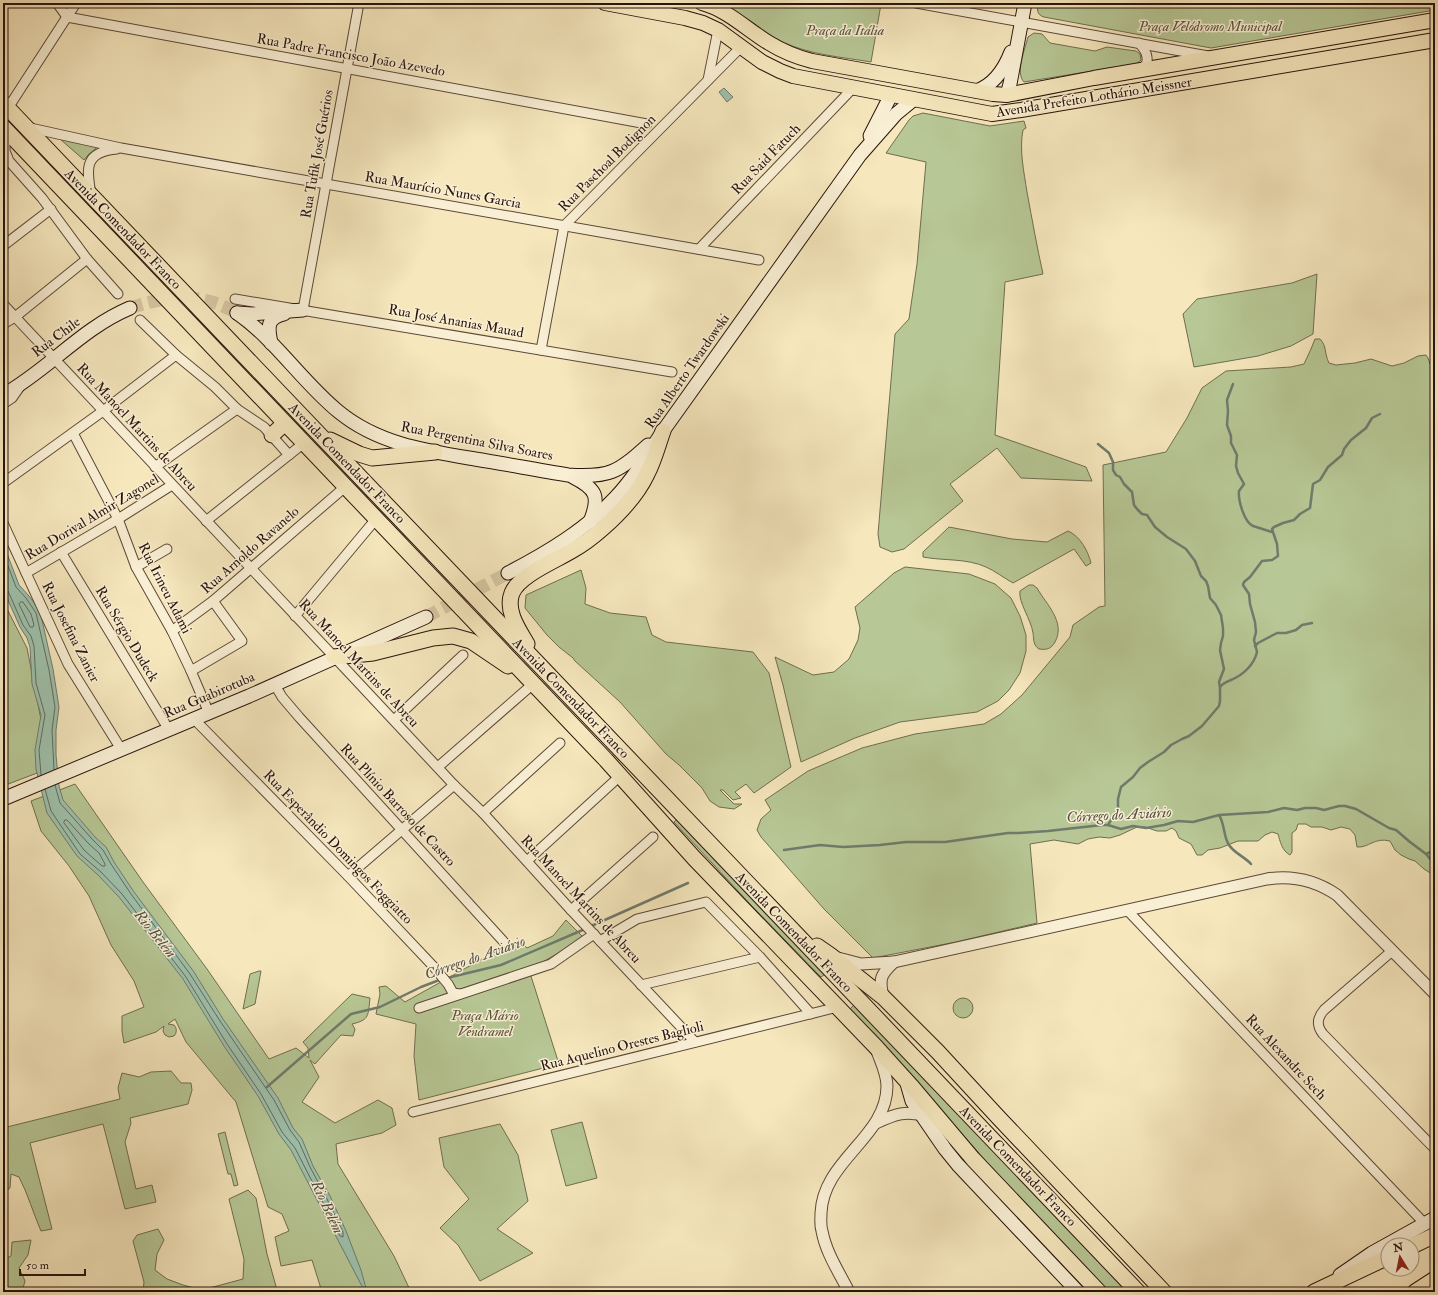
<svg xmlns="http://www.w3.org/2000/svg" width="1438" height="1295" viewBox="0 0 1438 1295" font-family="'IM FELL Double Pica',serif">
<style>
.green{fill:#b7c795;stroke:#706d50}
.water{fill:#9ec1ac;stroke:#6f7b6c}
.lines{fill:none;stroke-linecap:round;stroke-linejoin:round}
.shore{stroke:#646a5c;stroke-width:1}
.stream{stroke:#6f7b6c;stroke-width:2.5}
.secondary-tunnel{stroke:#d7c7a2;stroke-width:13;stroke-dasharray:13 6;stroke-linecap:butt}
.minor-casing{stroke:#5c4838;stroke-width:11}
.tertiary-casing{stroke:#5c4838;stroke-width:13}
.secondary-casing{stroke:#29130b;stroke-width:15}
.primary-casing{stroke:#29130b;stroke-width:16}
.trunk-casing{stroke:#29130b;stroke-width:17}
.minor{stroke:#f9efd4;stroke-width:9}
.tertiary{stroke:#f9efd4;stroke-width:11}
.secondary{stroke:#f9efd4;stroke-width:13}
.primary{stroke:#f6e7bd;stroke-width:14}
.trunk{stroke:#f6e7bd;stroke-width:15}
.labels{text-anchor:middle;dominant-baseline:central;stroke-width:3;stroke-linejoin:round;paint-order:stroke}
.park-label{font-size:14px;font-style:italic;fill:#5b523b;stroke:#f9efd4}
.street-label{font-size:14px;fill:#29130b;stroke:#f9efd4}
.water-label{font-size:15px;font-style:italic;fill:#525043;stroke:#f9efd4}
</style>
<rect width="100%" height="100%" fill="#f6e7bd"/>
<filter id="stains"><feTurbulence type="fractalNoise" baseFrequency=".005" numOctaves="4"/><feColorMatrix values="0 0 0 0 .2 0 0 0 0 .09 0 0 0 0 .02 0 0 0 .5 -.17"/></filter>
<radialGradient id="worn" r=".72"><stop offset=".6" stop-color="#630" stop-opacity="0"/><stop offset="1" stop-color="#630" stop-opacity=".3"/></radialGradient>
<g class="green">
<path d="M729,3L881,4L871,62C842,57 810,55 783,42C764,33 746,19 728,7Z"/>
<path d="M1038,3H1435V10L1211,48L1044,17C1037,15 1037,10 1038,3Z"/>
<path d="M1034,33L1042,34L1050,43L1095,51L1107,47L1136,51L1140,54L1141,60L1136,64L1024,82C1015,73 1025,49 1028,37Z"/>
<path d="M923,113L990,126L1024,121L1026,128L1023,130C1019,150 1024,172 1027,192C1032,219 1037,247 1043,274L1005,282L995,435L1086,467L1092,481L1021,478L997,448L950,484L963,501L904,549L892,552L880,547L878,534L895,334L909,319L917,264L926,162L886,153L909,120L913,116Z"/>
<polygon points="60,139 100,145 88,155 84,160"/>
<polygon points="1317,274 1313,334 1291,346 1258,356 1194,367 1183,314 1197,299 1292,283"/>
<polygon points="198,309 372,493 367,499 189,310"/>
<path d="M1315,339H1320C1327,346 1324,353 1329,363L1336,365L1355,363L1371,359L1392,366L1404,363L1418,356L1426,355L1428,358L1430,364L1435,368V876L1424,869L1415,861L1409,859L1401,855L1395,850L1390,841C1374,837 1369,848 1357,847L1355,835L1350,829L1341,827L1331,830L1322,827H1311L1306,824H1298L1296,830L1292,833V852L1290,855C1282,851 1280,841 1278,834L1272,832L1265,835L1258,841H1238L1220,848L1208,850L1202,855H1197L1191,844L1179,838L1176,831L1172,828L1166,831H1157L1145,827H1137L1120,835L1110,838L1099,837L1088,839L1078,844L1054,840L1030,844L1037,923L956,942L873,958L824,909L761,837L757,830L761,819L771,810L765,800L808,771L862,748L915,734L984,724L1001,714L1022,695L1070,637L1073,625L1099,607L1105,606L1103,465L1166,452L1187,418L1202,388L1226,371L1291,367L1304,364L1311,349Z"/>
<path d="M949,527L1012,539L1047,542L1068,531C1080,536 1088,551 1091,563L1086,566L1074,549L1013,583C1004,578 995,571 986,567C966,558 944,561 923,557V552Z"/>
<polygon points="905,567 969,574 995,584 1011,598 1020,616 1026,635 1026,651 1020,673 1009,690 998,701 977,712 900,722 855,738 801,762 783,685 775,657 813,675 834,672 849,659 858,640 860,628 855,607 894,573"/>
<polygon points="581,570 586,588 585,604 610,613 646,617 652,635 666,642 753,652 769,673 791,767 754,793 746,784 735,792 741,798 733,800 723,790 720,790 734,804 742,804 734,809 719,807 710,801 702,788 679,765 666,754 620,702 575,661 573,658 559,647 547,635 525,608 526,595"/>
<path d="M1029,585H1033L1037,588C1046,604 1066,622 1055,642C1051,649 1047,650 1039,649C1033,645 1034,640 1033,633C1031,619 1018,602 1020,591Z"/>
<polygon points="6,607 27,648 43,730 45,770 3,786 3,608"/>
<path d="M75,784L143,882L207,969L269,1059L296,1048L309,1058L308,1048L303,1042L352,994L370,998C368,1015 370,1020 352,1024L355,1029L353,1036L341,1035L315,1064L310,1060L319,1077L302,1102L335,1123L378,1100L392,1108L396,1125L382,1133L336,1144L338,1164L394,1256L411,1292H322L312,1260L281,1266L275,1237L289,1231L282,1214L268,1207L236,1102L186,1042L175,1019L168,1024L174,1025C177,1028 177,1033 174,1036L169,1037L165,1035L163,1031L164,1026L156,1032L124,1043L122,1031V1016L144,1007L134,981L111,945L89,896L69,866L41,831L31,801Z"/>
<polygon points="678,818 827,973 821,977 751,905 674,822"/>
<polygon points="566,920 584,938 529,970 559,1064 419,1100 414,1056 416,1024 376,1014 380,994 379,987 386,986 405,1002 482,959 519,940 527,948 553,936"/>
<polygon points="259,971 261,971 255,1004 243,1009 250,974"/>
<circle cx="963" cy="1008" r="10"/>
<polygon points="857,1002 1128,1292 1109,1292 986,1161 850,1009"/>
<path d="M171,1071L181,1083H191L192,1090L188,1104L130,1118L131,1123L125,1142L136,1189L152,1185L156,1202L125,1209L103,1124L30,1143L52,1229L41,1231C33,1213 28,1194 19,1177L11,1174L10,1188L6,1191H3V1128L120,1099L118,1088L122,1073L139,1077L151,1072Z"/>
<polygon points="582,1122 597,1178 566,1186 551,1130"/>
<polygon points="500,1124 518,1155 528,1201 497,1229 533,1253 480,1281 458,1245 440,1228 469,1199 444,1167 439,1138"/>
<polygon points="225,1132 238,1185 234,1186 231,1174 228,1174 218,1134"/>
<polygon points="248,1190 256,1198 267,1254 277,1290 276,1292 143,1292 144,1282 133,1241 137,1235 158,1229 164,1240 157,1254 155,1270 167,1279 183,1285 202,1290 243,1279 244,1259 229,1199"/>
<polygon points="31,1240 28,1255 19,1268 25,1281 22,1292 3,1292 3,1260 11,1256 12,1242"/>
</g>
<g class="water">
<polygon points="724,88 733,97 727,102 719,92"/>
<polygon points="3,543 19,585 29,596 40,611 53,669 59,707 56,730 56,755 59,786 63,800 95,837 106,847 114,862 134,892 194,972 223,1019 278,1098 293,1128 302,1139 313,1166 330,1196 346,1231 361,1270 367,1292 365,1292 291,1150 279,1134 258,1096 224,1046 183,979 119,897 98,875 77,856 47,813 36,769 35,750 41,715 32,684 30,647 27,638 20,627 3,589"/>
</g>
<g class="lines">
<g class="shore">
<polyline points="3,553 16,587 26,598 36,613 49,670 55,707 52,730 54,770"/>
<polyline points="3,589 6,589 8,591 23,625 31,636 34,646 36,683 45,715 39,750 41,775"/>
<polygon points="21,602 23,602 31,614 34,625 33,627 30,627 19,604"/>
<polyline points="45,789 51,811 80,854 101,872 122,894 186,977 227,1044 261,1094 282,1132 295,1148 340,1236 343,1237 343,1232 326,1197 310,1167 299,1142 290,1130 274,1100 220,1021 190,974 131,894 111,864 103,850 92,839 60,803 55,785"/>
<polygon points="65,820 67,820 88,843 99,853 105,864 105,866 102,866 84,850 64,823"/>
</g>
<g class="stream">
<path d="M1233,384L1227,400L1228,411L1227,425L1231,436V443L1237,455L1236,466L1238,473L1244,484L1239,491C1238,500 1244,522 1253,526C1259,528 1266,530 1272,532"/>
<polyline points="1098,444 1109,453 1113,462 1113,470 1116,475 1120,477 1124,484 1132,492 1134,505 1137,509 1142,514 1147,515 1155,527 1167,537 1186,549 1195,561 1201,576 1206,581 1208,586 1210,598 1216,605 1221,615 1223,628 1223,636 1221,643 1220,650 1224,669 1219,682 1220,687"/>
<polyline points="1255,646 1258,643 1277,633 1286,633 1296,630 1302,625 1312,623"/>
<path d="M1219,815C1225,824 1223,836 1229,845C1234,853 1245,857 1251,864"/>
<path d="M1108,825L1118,809V799L1121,787L1133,777L1140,768L1148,762L1164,752L1171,745L1182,739L1189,736L1202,726L1219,706L1220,701V687C1223,683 1226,682 1231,680C1243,675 1254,665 1257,652L1254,640L1256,632L1255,622L1250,604L1249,594L1243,585L1244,582L1250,577L1262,561L1272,560L1278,556L1277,544L1272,529L1274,527L1283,523L1294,520L1300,514L1310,508L1313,484L1320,480L1328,467L1342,455L1344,449L1351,440L1366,428L1372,418L1380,414"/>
<polyline points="784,850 820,845 843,847 880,845 906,842 945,842 1008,833 1019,833 1048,831 1102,825 1108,825 1121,829 1133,826 1146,828 1164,825 1178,821 1193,822 1219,815 1268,812 1284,808 1297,810 1305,808 1316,808 1324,810 1339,806 1345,806 1356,809 1389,828 1396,830 1410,842 1426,854 1435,865"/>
<polyline points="1426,854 1435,850"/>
<polyline points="589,927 688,883"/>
<polyline points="447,978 501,965 585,929"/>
<polyline points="267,1087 351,1014 380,1007 421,987 442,979"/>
</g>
<g class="secondary-tunnel">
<path d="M130,308C169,295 200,292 237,313"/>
<polyline points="426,617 508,573"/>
</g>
<g class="minor-casing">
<g id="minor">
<polyline points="57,3 67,17 647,124"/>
<polyline points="916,3 1208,56"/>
<path d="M1139,43C1145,50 1148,54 1147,63L1141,70"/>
<polyline points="708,80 718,30"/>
<polyline points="8,108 76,3"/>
<polyline points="26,127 121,148 759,260"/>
<polyline points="5,129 5,151 9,161 42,198 87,259 118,294"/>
<path d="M91,194C86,167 85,152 117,149"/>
<polyline points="3,246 51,209"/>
<polyline points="699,249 853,88"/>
<polyline points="235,299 672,372"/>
<polyline points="3,304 354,678 454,785 483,813 571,910 695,1042"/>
<polyline points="303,310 359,3"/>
<polyline points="140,320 176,355 215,387 237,409 264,427 289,455"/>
<polyline points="3,324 15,317 87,259"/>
<polyline points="541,350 564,226 741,47"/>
<polyline points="3,404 12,398 19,388"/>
<polyline points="73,433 118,519 136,567 172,631 191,671 209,713"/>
<polyline points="155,467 237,409"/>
<polyline points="3,483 103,411 176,355"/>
<polyline points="206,521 304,443"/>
<polyline points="3,523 68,664 121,749"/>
<polyline points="61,552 169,730"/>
<polyline points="136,567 167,549"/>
<polyline points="26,573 118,519 172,485"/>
<polyline points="295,616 376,519"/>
<polyline points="172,631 213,601 345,487"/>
<polyline points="191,671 242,641 213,601"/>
<polyline points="275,685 282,697 299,717 504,942"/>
<polyline points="194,719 348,876 433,966 448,984 453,993 460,994"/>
<polyline points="394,720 463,655"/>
<polyline points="438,767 533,684"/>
<polyline points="483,813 560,743"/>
<polyline points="527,861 620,776"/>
<polyline points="348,876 454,785"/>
<polyline points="571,910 653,837"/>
<polyline points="1127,910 1425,1224"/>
<polyline points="600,941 637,919 706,902 760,957 811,1014"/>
<path d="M1392,951L1324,1010C1317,1018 1316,1025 1323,1034L1435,1149"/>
<polyline points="641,985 760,957"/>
<polyline points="419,1008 551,964 594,934"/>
<polyline points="413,1112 838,1007"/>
</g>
</g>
<g class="tertiary-casing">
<g id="tertiary">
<path d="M838,958L861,964L894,962L1267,879C1293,875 1315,880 1337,895L1435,994"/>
<path d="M883,997C879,979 880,975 894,962"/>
<path d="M876,1123C895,1114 906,1110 927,1116"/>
<path d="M849,1292C839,1272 826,1253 822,1231C820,1225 821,1219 821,1213C823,1160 887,1137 887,1086C887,1074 881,1062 877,1051"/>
</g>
</g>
<g class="secondary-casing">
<g id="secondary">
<path d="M976,91C994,85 1004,70 1011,52"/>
<polyline points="1007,95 1010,84 1025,3"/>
<polyline points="870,136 891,95"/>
<path d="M237,313C276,340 302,382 339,412C378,444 427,451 475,459C506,464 537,470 568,475C610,478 618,472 648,445"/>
<polyline points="237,313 252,314 303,310"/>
<path d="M271,343C268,328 266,318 284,314"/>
<path d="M3,395C48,370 82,328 130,308"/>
<path d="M573,477C597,489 600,497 590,522"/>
<path d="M508,573C547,553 585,530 615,498C634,478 648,454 663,431L860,155L896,114L913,100"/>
<polyline points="3,799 249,696 426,617"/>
<polyline points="906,1080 912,1101 945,1149 958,1165 1078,1292"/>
<polyline points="1340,1275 1372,1253 1435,1218"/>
</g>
</g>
<g class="primary-casing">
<g id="primary">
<polyline points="605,3 685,18 703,23 718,30 762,62 780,71 793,76 992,114 1021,110 1435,40"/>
<path d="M702,3C728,10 746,29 769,43C782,51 796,57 812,61L993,94L1007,95L1094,78L1435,20"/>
</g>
</g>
<g class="trunk-casing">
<g id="trunk">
<polyline points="3,103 1138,1292"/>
<polyline points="3,127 606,760 694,858 876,1047 913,1088 973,1159 1099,1292"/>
<polyline points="272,435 285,423"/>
<polyline points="330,440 359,454 372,458 435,452"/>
<path d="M527,644C519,630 505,611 512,593C519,575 557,560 573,550C584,544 594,536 603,528C620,513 637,495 647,474C654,461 658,445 663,431"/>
<polyline points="334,657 373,653 433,638 453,636 471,641 508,666"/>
<polyline points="817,946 830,955 883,997 938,1052 998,1117 1164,1292"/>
<polyline points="1412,1246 1435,1235"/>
<polyline points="1314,1292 1388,1257"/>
<polyline points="1415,1292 1435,1279"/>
</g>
</g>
<use href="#minor" class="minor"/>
<use href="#tertiary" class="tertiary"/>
<use href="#secondary" class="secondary"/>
<use href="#primary" class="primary"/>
<use href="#trunk" class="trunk"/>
</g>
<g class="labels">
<g class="park-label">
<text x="1210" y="26">Praça Velódromo Municipal</text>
<text x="845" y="30">Praça da Itália</text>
<text x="485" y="1015">Praça Mário<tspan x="485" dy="16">Vendramel</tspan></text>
</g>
<g class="street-label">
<text transform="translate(351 55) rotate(10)">Rua Padre Francisco João Azevedo</text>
<text transform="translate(1094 97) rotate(-9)">Avenida Prefeito Lothário Meissner</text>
<text transform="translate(317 154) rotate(-80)">Rua Tufik José Guérios</text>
<text transform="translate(766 159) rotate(-46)">Rua Said Fatuch</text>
<text transform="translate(607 163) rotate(-45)">Rua Paschoal Bodignon</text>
<text transform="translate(443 190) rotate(10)">Rua Maurício Nunes Garcia</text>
<text transform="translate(123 229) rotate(46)">Avenida Comendador Franco</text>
<text transform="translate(456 321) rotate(10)">Rua José Ananias Mauad</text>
<text transform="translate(56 337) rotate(-37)">Rua Chile</text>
<text transform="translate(687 371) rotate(-55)">Rua Alberto Twardowski</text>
<text transform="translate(137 427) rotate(47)">Rua Manoel Martins de Abreu</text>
<text transform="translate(477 441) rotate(11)">Rua Pergentina Silva Soares</text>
<text transform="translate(347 463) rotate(46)">Avenida Comendador Franco</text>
<text transform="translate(92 517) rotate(-31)">Rua Dorival Almir Zagonel</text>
<text transform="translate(250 550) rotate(-41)">Rua Arnoldo Ravanelo</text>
<text transform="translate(165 588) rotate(63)">Rua Irineu Adami</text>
<text transform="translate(71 632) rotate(63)">Rua Josefina Zanier</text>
<text transform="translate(127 634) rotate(59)">Rua Sérgio Dudeck</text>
<text transform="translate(359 663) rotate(47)">Rua Manoel Martins de Abreu</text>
<text transform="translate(209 695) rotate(-23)">Rua Guabirotuba</text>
<text transform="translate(571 698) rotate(46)">Avenida Comendador Franco</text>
<text transform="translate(398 805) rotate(47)">Rua Plínio Barroso de Castro</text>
<text transform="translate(338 847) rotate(46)">Rua Esperândio Domingos Foggiatto</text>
<text transform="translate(581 899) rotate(47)">Rua Manoel Martins de Abreu</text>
<text transform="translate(794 932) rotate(46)">Avenida Comendador Franco</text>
<text transform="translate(622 1046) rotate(-14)">Rua Aquelino Orestes Baglioli</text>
<text transform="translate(1286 1057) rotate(47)">Rua Alexandre Sech</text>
<text transform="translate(1018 1166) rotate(46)">Avenida Comendador Franco</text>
</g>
<g class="water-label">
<text transform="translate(1119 815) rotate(-3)">Córrego do Aviário</text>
<text transform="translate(155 934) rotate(51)">Rio Belém</text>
<text transform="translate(475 958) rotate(-19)">Córrego do Aviário</text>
<text transform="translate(327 1207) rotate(65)">Rio Belém</text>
</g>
</g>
<rect width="1438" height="1295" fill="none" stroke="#f6e7bd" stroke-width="16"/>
<rect x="4" y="4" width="1430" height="1287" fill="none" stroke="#29130b" stroke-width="2"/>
<rect x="8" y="8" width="1422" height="1279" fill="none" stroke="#29130b"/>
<g transform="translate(1400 1257) rotate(350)"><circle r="19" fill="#f9efd4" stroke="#a69784"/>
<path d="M0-3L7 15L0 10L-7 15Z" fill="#8f2418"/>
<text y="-6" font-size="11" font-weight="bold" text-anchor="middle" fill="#29130b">N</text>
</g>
<path d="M20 1269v6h65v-6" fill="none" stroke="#29130b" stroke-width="2"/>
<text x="26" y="1269" font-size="12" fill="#29130b" stroke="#f9efd4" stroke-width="3" paint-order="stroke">50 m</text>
<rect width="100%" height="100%" filter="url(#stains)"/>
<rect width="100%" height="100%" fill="url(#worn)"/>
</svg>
